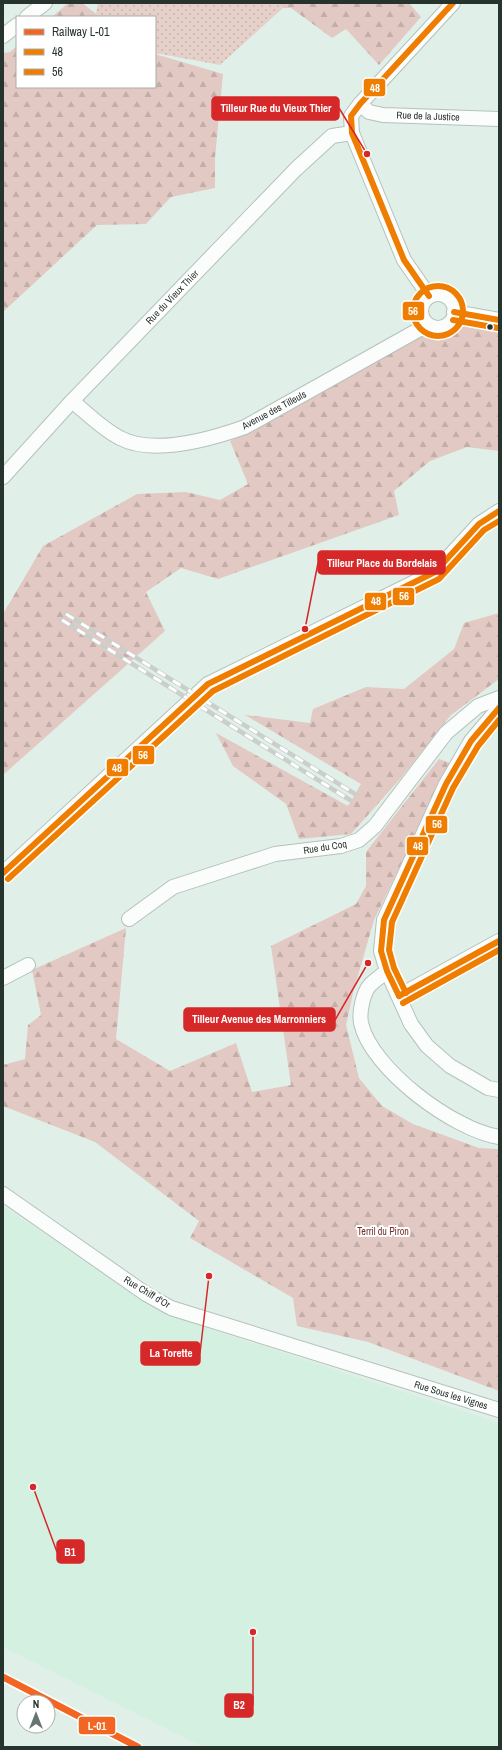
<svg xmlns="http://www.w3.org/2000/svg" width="502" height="1750" viewBox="0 0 502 1750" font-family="'Archivo Narrow',sans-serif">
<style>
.built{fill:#d4f0e1}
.grass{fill:url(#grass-dots)}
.forest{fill:url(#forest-firs)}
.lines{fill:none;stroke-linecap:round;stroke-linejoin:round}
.street-casing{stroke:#b5c1bb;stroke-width:16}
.street{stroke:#fafdfc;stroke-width:14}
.rail-casing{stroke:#cacfcc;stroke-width:4.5}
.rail{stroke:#fff;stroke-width:3;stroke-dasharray:9;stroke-linecap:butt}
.bus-1-casing{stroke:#fff;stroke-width:9}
.bus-2-casing{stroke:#fff;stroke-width:9}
.bus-1{stroke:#ef7d00;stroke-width:6}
.bus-2{stroke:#ef7d00;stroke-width:6}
.rail-1-casing{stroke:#fff;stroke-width:10}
.rail-1{stroke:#f26522;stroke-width:7}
.bus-dot{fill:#27332d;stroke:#fff;stroke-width:1.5}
.labels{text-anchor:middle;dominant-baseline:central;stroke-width:4;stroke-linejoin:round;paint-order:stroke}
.street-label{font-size:10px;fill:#27332d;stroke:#fff}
.park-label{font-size:10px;fill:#762e2d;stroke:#fff}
.leader{fill:none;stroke:#d62828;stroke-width:1.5}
.callout-dot{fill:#d62828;stroke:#fff;stroke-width:1.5}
.callout{fill:#d62828;stroke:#d62828;stroke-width:1.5}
.callout-label{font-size:11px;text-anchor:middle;font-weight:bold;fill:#fff}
.line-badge{stroke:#fff;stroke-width:1.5}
.badge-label{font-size:11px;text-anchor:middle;font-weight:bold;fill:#fff}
</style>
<defs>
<pattern id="grass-dots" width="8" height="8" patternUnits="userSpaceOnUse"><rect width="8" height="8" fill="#e6d0ca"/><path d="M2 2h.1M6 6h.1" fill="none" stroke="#c5b3ae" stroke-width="1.8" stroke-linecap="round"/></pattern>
<pattern id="forest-firs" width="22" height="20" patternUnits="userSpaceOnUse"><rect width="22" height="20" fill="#e3c9c3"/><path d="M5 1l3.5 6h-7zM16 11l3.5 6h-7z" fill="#c3ada8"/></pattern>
</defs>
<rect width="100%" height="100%" fill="#e0f0e8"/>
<polygon class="built" points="3,1206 147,1303 209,1329 499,1423 499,1747 203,1747 3,1647"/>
<polygon class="grass" points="98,3 278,3 283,8 220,65 155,53 155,17 100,17 96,14"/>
<g class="forest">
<polygon points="68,3 82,3 100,17 52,17"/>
<polygon points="278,3 409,3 421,17 379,65 346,29 332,38 291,8 283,8"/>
<polygon points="17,46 17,87 155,87 155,54 223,74 215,158 215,188 171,197 146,224 97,225 3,312 3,53 10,52"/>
<polygon points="462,321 499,328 499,451 467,447 430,461 394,491 399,515 218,579 181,568 146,592 165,631 3,775 3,614 43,546 137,494 186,492 220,500 248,484 230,441 424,332 445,336"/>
<polygon points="499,613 499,679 451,715 400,779 351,834 299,839 286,804 233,766 216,733 348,806 361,784 245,715 310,723 313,709 366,687 404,689 454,649 464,623"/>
<polygon points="439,759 450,763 374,920 353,993 346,1025 359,1078 382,1106 413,1124 479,1148 499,1149 499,1391 368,1342 297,1326 293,1298 190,1238 199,1221 95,1142 3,1106 3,1065 25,1059 28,1025 41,1015 32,970 126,928 116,1039 170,1071 236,1043 252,1092 291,1085 271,946 356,904 366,886 366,852"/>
</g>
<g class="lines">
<g class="street-casing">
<g id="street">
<polyline points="27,17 45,3"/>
<polyline points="3,36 17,25"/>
<polyline points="360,104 369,112 383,115 499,119"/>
<circle cx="438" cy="311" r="17"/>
<polyline points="429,296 404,260 352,133 351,116 360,104 453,3"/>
<polyline points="454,312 499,320"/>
<path d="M72,401C88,414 102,429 120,438C154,456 211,439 245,427L427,325"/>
<polyline points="3,477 72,401 296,169 332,136 352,133"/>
<polyline points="499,708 471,741 446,784 384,920 381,951 387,971 411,1024 427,1046 450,1066 471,1078 488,1088 499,1090"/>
<polyline points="3,873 208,684 435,572 479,524 499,511"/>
<polyline points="129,919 173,887 275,854 341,846 359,840 375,826 446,733 478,706 499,698"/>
<path d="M387,971C381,976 375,980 370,985C363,993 359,1012 361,1023C371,1069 454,1130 499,1137"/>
<polyline points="3,978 28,965"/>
<polyline points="399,996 499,941"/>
<polyline points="3,1194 146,1294 171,1308 499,1410"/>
</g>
</g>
<use href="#street" class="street"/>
<g class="rail-casing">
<g id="rail">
<polyline points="66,614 355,794"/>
<polyline points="62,620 350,800"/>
</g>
</g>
<use href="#rail" class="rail"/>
<g class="bus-1-casing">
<g id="bus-1">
<polyline points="429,296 404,260 352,133 351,116 360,104 453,3"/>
<polyline points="454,312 499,320"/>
<polyline points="3,873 208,684 435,572 479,524 499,511"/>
<polyline points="399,996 387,971 381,951 384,920 446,784 471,741 499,708"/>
<polyline points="399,996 499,941"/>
</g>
</g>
<g class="bus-2-casing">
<g id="bus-2">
<circle cx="438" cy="311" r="25"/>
<polyline points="453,320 498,328"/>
<polyline points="8,879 213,691 439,579 484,530 499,521"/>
<polyline points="406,993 394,968 389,950 392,922 453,788 478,746 499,720"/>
<polyline points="403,1003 499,950"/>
</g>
</g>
<use href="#bus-1" class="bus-1"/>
<use href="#bus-2" class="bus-2"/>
<g class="rail-1-casing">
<polyline id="rail-1" points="3,1677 138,1747"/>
</g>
<use href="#rail-1" class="rail-1"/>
</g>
<circle class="bus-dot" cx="490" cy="327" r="3.5"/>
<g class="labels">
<g class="street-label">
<text transform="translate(428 116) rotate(2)">Rue de la Justice</text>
<text transform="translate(172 297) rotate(-46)">Rue du Vieux Thier</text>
<text transform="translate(274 410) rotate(-28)">Avenue des Tilleuls</text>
<text transform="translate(325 847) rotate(-9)">Rue du Coq</text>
<text transform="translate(147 1292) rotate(31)">Rue Chiff d'Or</text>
<text transform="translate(451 1395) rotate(17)">Rue Sous les Vignes</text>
</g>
<g class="park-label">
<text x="383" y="1231">Terril du Piron</text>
</g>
</g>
<path class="leader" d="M367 154L339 108M305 629L318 563M368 963L335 1020M209 1276L200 1353M33 1487L57 1552M253 1632L253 1705"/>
<g class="callout-dot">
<circle cx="367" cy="154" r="4"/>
<circle cx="305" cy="629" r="4"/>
<circle cx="368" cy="963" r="4"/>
<circle cx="209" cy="1276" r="4"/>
<circle cx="33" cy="1487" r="4"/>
<circle cx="253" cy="1632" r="4"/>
</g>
<g class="callout">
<rect x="212" y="97" width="127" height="23" rx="4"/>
<rect x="318" y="551" width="127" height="23" rx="4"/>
<rect x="184" y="1008" width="151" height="23" rx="4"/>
<rect x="141" y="1342" width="59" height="23" rx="4"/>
<rect x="57" y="1540" width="27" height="23" rx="4"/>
<rect x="225" y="1694" width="28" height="23" rx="4"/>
</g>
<g class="callout-label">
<text x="276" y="112">Tilleur Rue du Vieux Thier</text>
<text x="382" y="567">Tilleur Place du Bordelais</text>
<text x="259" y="1023">Tilleur Avenue des Marronniers</text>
<text x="171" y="1357">La Torette</text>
<text x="70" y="1556">B1</text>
<text x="239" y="1709">B2</text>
</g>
<g class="line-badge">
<rect x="363" y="78" width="23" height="19" rx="4" fill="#ef7d00"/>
<rect x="402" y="301" width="23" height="20" rx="4" fill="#ef7d00"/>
<rect x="392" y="587" width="23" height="19" rx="4" fill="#ef7d00"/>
<rect x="364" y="592" width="23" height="19" rx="4" fill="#ef7d00"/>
<rect x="132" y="745" width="23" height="20" rx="4" fill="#ef7d00"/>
<rect x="106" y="758" width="23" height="19" rx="4" fill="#ef7d00"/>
<rect x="425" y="815" width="23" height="19" rx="4" fill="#ef7d00"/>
<rect x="406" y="836" width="23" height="20" rx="4" fill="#ef7d00"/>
<rect x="78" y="1716" width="38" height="19" rx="4" fill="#f26522"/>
</g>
<g class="badge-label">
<text x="375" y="92">48</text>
<text x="413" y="315">56</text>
<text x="404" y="600">56</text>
<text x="376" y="605">48</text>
<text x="143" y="759">56</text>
<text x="117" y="772">48</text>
<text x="437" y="828">56</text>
<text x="418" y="850">48</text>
<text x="97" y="1730">L-01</text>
</g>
<rect width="502" height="1750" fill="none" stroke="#27332d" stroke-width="8"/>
<rect x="16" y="16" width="140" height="72" fill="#ffffff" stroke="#a9adab"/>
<rect x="24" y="29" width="20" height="6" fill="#f26522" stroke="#a9adab"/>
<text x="52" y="36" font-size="12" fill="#27332d">Railway L-01</text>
<rect x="24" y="49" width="20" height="6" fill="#ef7d00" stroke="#a9adab"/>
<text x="52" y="56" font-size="12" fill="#27332d">48</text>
<rect x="24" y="69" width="20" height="6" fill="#ef7d00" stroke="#a9adab"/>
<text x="52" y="76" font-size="12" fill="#27332d">56</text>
<g transform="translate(36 1714)"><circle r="19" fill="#ffffff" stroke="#a9adab"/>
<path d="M0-3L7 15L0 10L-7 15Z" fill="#68756e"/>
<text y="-6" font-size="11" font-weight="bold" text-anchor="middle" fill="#27332d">N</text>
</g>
</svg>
